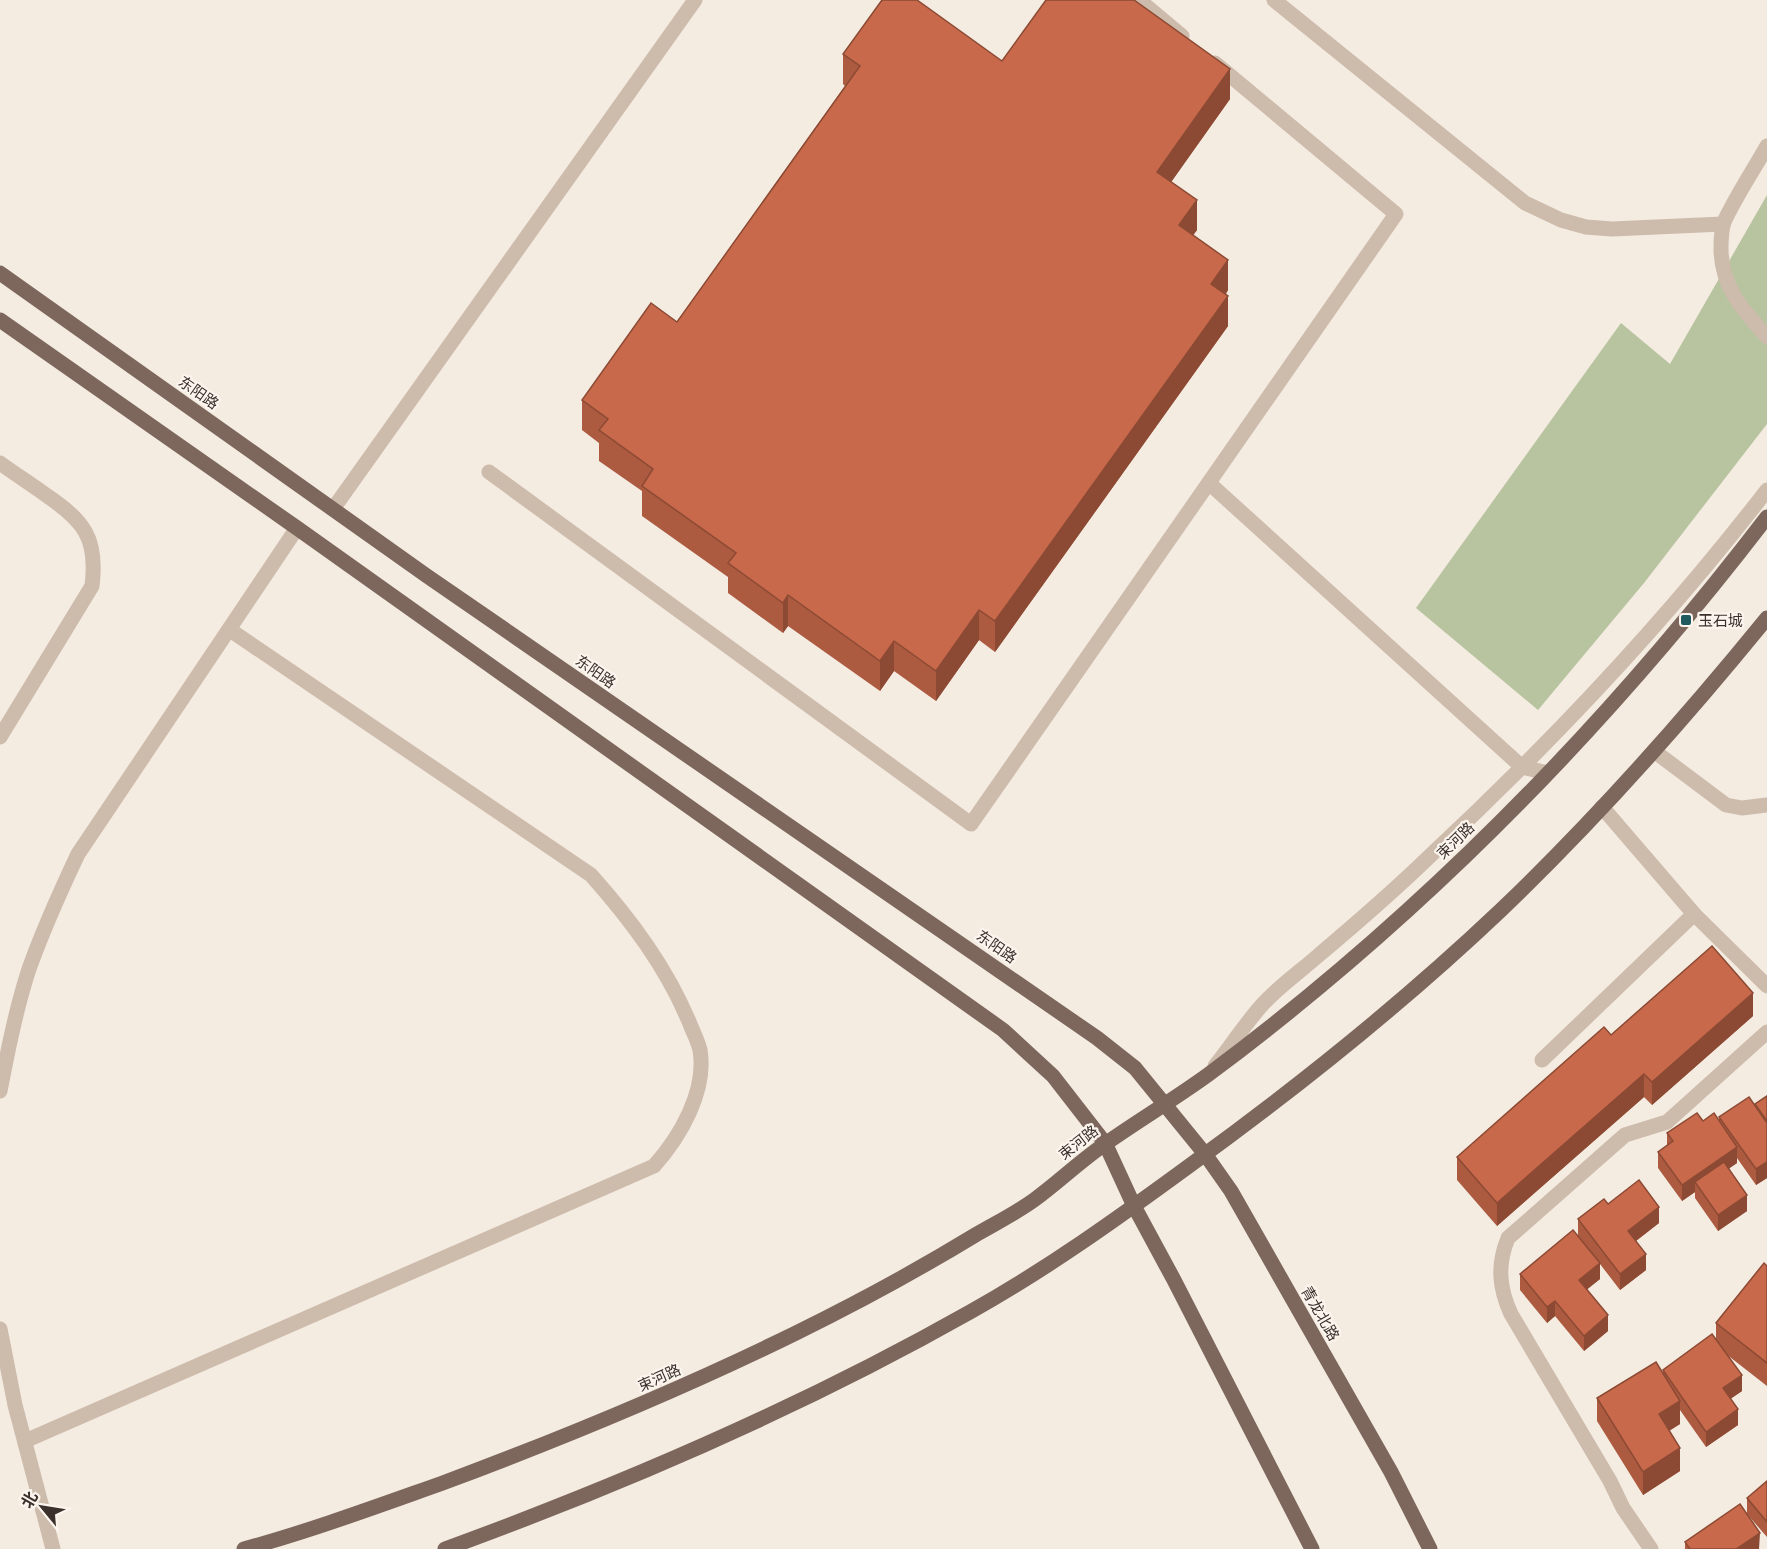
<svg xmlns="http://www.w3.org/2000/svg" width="1767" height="1549" viewBox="0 0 1767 1549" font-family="Barlow,'Noto Sans SC',sans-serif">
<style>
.green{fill:#b8c4a0}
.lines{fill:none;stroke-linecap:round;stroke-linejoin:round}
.minor{stroke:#cdbbac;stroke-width:15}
.major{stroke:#7d675c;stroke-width:15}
.wall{fill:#ac5a40}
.shaded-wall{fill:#8c4a34}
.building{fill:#c8694b;stroke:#8c4a34;stroke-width:1.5}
.poi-dot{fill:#1f5a5e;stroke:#fbf5ee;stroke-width:2}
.labels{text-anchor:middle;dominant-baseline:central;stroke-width:4.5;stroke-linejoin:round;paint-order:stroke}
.street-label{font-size:15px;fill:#3b302b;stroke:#fbf5ee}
.poi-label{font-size:15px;fill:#3b302b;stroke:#fbf5ee;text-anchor:start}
</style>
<rect width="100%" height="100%" fill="#f4ebe1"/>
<polygon class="green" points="1767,195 1767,424 1644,583 1538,710 1416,608 1621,323 1670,364"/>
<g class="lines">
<g class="minor">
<polyline points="1139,0 1182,36"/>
<polyline points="1274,0 1525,203 1561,220 1586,227 1612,229 1723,224"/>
<path d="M1767,146C1753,171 1736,196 1724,222C1721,230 1721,241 1721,250C1722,288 1743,310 1767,337"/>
<path d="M0,463C15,474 31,484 46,495C84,521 98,538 92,586L0,737"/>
<polyline points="489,472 971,824 1396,214 1215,63"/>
<polyline points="1209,483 1522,767 1548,773"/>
<polyline points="333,509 695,0"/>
<polyline points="1654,751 1726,805 1742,808 1767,805"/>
<polyline points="1602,807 1694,914 1767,986"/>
<polyline points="1542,1060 1694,914"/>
<path d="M1215,1066C1231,1046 1245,1024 1262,1005C1279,986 1301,971 1320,954C1358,922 1396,889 1432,854C1553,741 1666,621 1767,490"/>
<path d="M0,1091C8,1050 16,1009 29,969C43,930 60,892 78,854L297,528"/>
<polyline points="0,1329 15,1405 53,1549"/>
<path d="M25,1441L654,1166C680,1137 707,1091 700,1050C698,1041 693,1032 690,1024C667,968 631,920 591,875L230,630"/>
<path d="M1651,1549L1623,1508L1610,1481L1511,1314C1499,1288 1497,1265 1508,1238L1625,1135L1667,1122L1767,1032"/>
</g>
<g class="major">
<polyline points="0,273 427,576 1097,1038 1135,1068 1205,1154 1231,1191 1391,1472 1430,1549"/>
<polyline points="0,320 297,528 1003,1030 1053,1076 1105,1143 1134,1206 1174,1280 1312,1549"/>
<path d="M244,1549C310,1531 375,1507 440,1484C561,1439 680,1390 796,1333C857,1303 918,1270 977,1234C996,1223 1016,1213 1034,1200C1059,1182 1082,1159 1108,1142C1141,1119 1176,1098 1209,1074C1420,917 1607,726 1767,517"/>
<path d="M445,1549C626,1483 802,1407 970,1312C1047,1269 1118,1218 1189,1166C1298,1087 1403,1003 1501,910C1596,819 1684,720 1767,618"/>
</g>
</g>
<g class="wall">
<polygon points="843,54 1002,61 1230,99 1171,182 1197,230 1193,235 1228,290 1226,294 1228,326 995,652 979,640 936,701 894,671 880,691 788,626 783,633 728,593 728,577 642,516 642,491 599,461 599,443 582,430 582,400 677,322 845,86 843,84"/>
<polygon points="1753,1016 1652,1105 1644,1097 1497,1226 1457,1180 1457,1157 1611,1035"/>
<polygon points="1767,1096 1767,1178 1756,1185 1737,1158 1737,1163 1729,1168 1747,1211 1718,1231 1695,1198 1695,1192 1682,1201 1658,1168 1658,1152 1667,1146 1667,1133 1703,1121 1719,1122 1719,1117 1755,1106 1755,1104"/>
<polygon points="1608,1204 1659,1223 1636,1241 1646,1270 1620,1290 1600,1264 1600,1279 1587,1289 1608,1331 1584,1351 1555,1316 1547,1323 1520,1290 1520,1274 1578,1235 1578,1219"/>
<polygon points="1767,1266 1767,1386 1726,1354 1742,1391 1730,1399 1738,1425 1706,1447 1680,1410 1680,1424 1669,1431 1680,1471 1643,1495 1597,1421 1597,1398 1663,1373 1663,1370 1716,1340 1716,1323"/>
<polygon points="1767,1481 1767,1537 1747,1514 1747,1498"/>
<polygon points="1685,1542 1760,1549 1685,1549"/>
</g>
<g class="shaded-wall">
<polygon points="1230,69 1230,99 1157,202 1157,172"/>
<polygon points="1197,200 1197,230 1179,255 1179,225"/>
<polygon points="1228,260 1228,290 1211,314 1211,284"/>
<polygon points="1228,296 1228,326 995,652 995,621"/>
<polygon points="788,595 788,626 783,633 783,603"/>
<polygon points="979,610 979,640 936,701 936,671"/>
<polygon points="894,641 894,671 880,691 880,661"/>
<polygon points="1753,993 1753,1016 1652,1105 1652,1082"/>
<polygon points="1644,1074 1644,1097 1497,1226 1497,1203"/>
<polygon points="1737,1147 1737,1163 1700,1189 1695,1182 1695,1192 1682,1201 1682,1185"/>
<polygon points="1767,1162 1767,1178 1756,1185 1756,1169"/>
<polygon points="1747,1195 1747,1211 1718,1231 1718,1215"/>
<polygon points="1659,1207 1659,1223 1628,1247 1628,1231"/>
<polygon points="1646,1254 1646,1270 1620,1290 1620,1274"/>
<polygon points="1600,1263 1600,1279 1579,1296 1579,1280"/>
<polygon points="1555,1301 1555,1316 1547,1323 1547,1307"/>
<polygon points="1608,1315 1608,1331 1584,1351 1584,1336"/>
<polygon points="1742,1375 1742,1391 1723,1404 1723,1388"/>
<polygon points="1680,1401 1680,1424 1659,1437 1659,1414"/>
<polygon points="1738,1409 1738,1425 1706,1447 1706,1432"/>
<polygon points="1680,1448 1680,1471 1643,1495 1643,1472"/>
<polygon points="1760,1533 1759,1549 1736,1549"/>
</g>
<g class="building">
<polygon points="882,0 917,0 1002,61 1046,0 1134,0 1230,69 1157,172 1197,200 1179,225 1228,260 1211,284 1228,296 995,621 979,610 936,671 894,641 880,661 788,595 783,603 728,563 736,553 642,486 653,469 599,430 608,419 582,400 651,303 677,322 860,66 843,54"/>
<polygon points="1712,946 1753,993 1652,1082 1644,1074 1497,1203 1457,1157 1604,1027 1611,1035"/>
<polygon points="1767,1096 1767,1121 1755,1104"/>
<polygon points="1749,1097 1767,1123 1767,1162 1756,1169 1719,1117"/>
<polygon points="1697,1113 1703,1121 1714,1113 1737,1147 1682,1185 1658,1152 1673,1141 1667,1133"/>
<polygon points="1724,1162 1747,1195 1718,1215 1695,1182"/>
<polygon points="1639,1180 1659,1207 1628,1231 1646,1254 1620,1274 1578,1219 1604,1199 1608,1204"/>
<polygon points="1573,1230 1600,1263 1579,1280 1608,1315 1584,1336 1555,1301 1547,1307 1520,1274"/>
<polygon points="1764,1263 1767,1266 1767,1363 1716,1323"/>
<polygon points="1712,1334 1742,1375 1723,1388 1738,1409 1706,1432 1663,1370"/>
<polygon points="1656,1362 1680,1401 1659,1414 1680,1448 1643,1472 1597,1398"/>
<polygon points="1767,1481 1767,1522 1747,1498"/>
<polygon points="1740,1504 1760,1533 1736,1549 1690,1549 1685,1542"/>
</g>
<rect class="poi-dot" x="1680" y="614" width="12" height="12" rx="3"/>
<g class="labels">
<g class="street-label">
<text transform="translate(199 392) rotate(35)">东阳路</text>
<text transform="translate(596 671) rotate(35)">东阳路</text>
<text transform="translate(1455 840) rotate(-44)">束河路</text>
<text transform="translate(997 946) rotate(35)">东阳路</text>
<text transform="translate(1078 1142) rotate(-38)">束河路</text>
<text transform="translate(1321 1313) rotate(60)">青龙北路</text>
<text transform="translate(659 1377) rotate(-24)">束河路</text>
</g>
<g class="poi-label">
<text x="1698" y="620">玉石城</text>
</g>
</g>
<g transform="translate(42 1507) rotate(300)" stroke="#fbf5ee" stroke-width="4.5" paint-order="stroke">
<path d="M0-4.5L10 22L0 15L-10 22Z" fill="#3b302b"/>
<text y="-9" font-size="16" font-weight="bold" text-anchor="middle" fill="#3b302b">北</text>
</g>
</svg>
